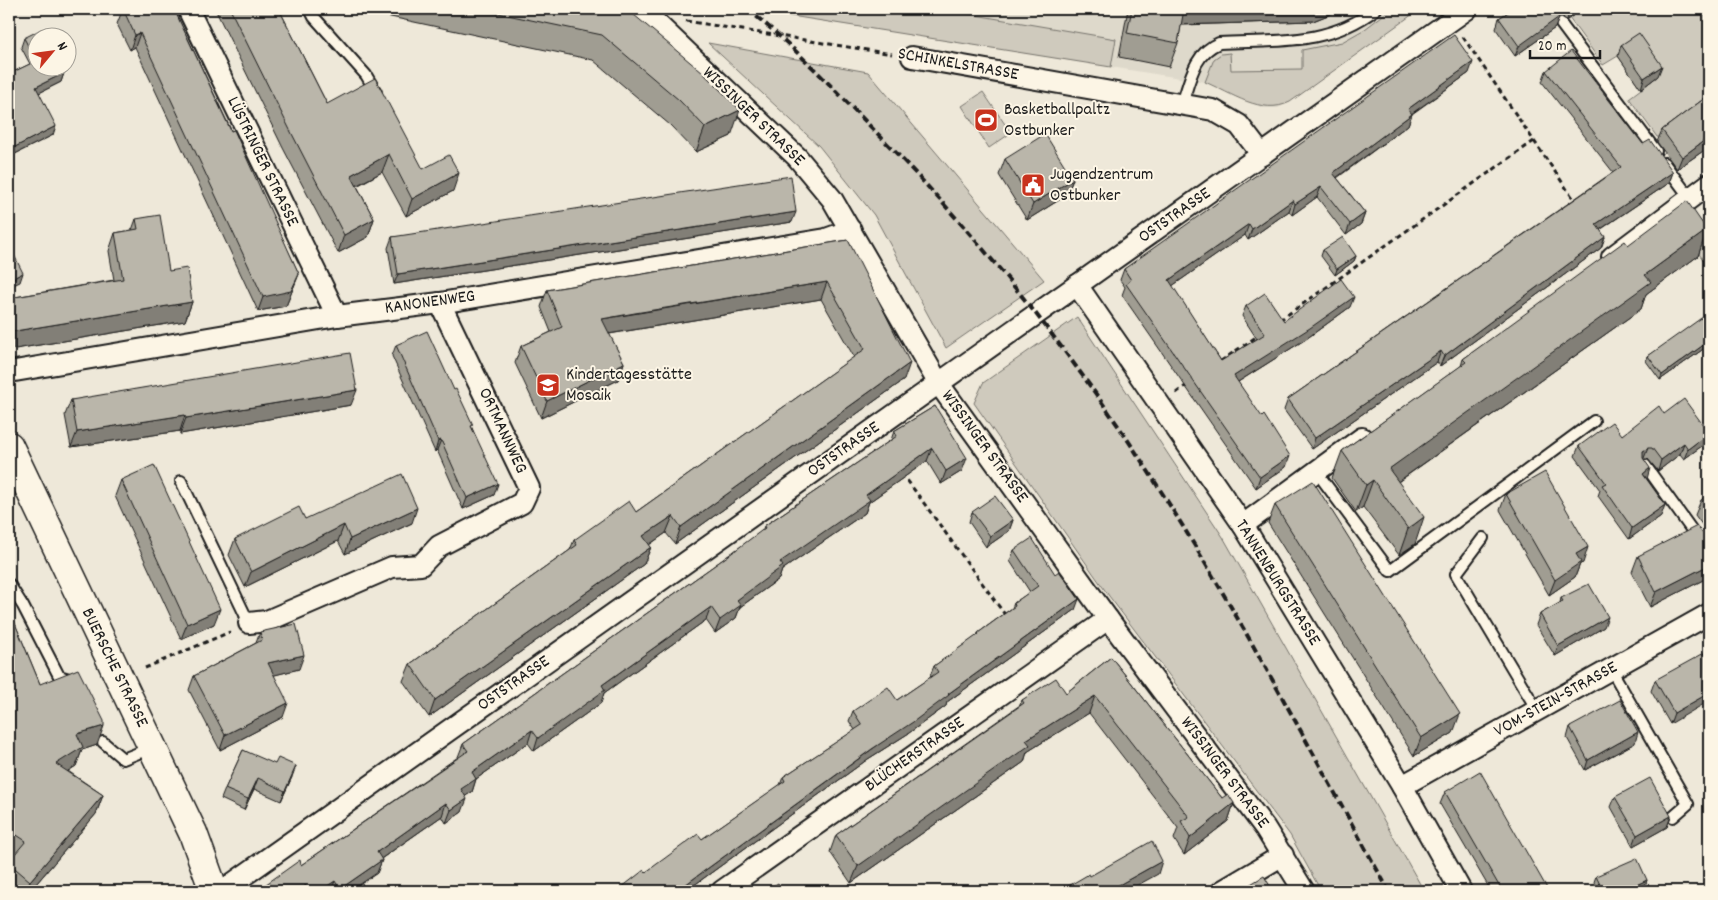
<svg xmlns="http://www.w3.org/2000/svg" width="1718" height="900" viewBox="0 0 1718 900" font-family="Dekko,sans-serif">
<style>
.built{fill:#ded9cb}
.green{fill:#cfcabd;stroke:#76736c}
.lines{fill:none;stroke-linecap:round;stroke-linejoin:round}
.lane-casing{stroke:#1c1c1c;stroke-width:14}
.street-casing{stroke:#1c1c1c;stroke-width:24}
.secondary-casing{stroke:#1c1c1c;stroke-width:31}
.path{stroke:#1c1c1c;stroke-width:3;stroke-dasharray:5 4;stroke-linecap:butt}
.lane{stroke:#fcf5e5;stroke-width:10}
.street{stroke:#fcf5e5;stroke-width:20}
.secondary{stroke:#fcf5e5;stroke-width:28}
.rail{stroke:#1c1c1c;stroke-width:4;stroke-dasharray:8 4;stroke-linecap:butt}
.wall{fill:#a09d92;stroke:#1c1c1c}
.shaded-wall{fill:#827f77;stroke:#1c1c1c}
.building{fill:#bab6aa;stroke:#1c1c1c}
.labels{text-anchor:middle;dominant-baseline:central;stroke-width:4;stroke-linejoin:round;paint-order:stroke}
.street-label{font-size:18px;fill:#1c1c1c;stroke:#fcf5e5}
.poi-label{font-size:18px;fill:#1c1c1c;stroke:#fcf5e5;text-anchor:start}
</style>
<rect width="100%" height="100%" fill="#eee8d9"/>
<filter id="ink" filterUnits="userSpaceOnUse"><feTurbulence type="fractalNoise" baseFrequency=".02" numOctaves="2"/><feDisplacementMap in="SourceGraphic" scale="10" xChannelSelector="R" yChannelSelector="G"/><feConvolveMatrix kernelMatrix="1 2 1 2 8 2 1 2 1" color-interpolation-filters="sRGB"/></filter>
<g filter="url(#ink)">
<polygon class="built" points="745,9 1420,9 1290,102 1278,108 1264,108 1205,82"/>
<g class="green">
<polygon points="763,9 940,9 1116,39 1111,67 760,11"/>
<path d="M1391,9H1420L1290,102C1262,116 1231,93 1205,82L1214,59L1221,54L1230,53L1231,70L1302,69V50L1342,42L1365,29Z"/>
<polygon points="1583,9 1709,9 1709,106 1665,137 1657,137 1629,98 1641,89 1618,56 1603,65 1569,18"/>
<polygon points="708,43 868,72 1044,280 946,348 874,215 819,146"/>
<polygon points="983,92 1011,133 989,148 962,106"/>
<polygon points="1703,221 1709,230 1709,268 1685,234"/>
<polygon points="1077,317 1223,537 1424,891 1321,891 1290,835 1109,596 974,403 983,383"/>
</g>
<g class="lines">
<g class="lane-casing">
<g id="lane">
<polyline points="310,9 314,17 366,75 376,92"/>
<polyline points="1561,24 1656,151"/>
<path d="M1182,104C1190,80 1194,53 1219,43C1276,40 1328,46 1376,9"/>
<polyline points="1664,163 1690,198"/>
<polyline points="1645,465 1709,554"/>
<polyline points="1316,471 1390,571 1594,421"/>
<polyline points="181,481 249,623"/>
<polyline points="1483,538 1456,574 1537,710"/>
<polyline points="9,584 23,606 59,676 69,679"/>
<polyline points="1611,669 1688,804 1673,817"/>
<polyline points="103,742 123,759 151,748"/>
</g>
</g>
<g class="street-casing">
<g id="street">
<polyline points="188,9 337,316"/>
<polyline points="637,9 650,17 797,157 832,199 939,384 1108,619 1265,828 1304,891"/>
<polyline points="912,57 1213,110 1239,125 1262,155"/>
<polyline points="1612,257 1709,184"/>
<polyline points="1077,285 1243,525 1402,786 1461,891"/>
<polyline points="9,372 337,316 440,303 826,239 851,230"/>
<polyline points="1243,525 1362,438"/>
<polyline points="249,623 267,621 392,567 421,565 439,546 522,503 529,488 440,303"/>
<polyline points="1402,786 1709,614"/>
<polyline points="222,891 1467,9"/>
<polyline points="722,891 1108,619"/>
<polyline points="1222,891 1283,855"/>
</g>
</g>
<g class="secondary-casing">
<polyline id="secondary" points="9,446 193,833 214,891"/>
</g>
<g class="path">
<polyline points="686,21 892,54"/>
<polyline points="1463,37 1575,201"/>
<polyline points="1280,320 1534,141"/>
<polyline points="1221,361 1259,335"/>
<polyline points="1176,393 1187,385"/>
<polyline points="902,473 1006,616"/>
<polyline points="145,668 230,632"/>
</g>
<use href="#lane" class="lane"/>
<use href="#street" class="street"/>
<use href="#secondary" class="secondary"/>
<path class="rail" d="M747,9C792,44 831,86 871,127C964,221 1049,324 1123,433C1222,580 1303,737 1389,891"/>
</g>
<g class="wall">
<polygon points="121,9 174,9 299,274 286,306 258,311 135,47 130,50 117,24 122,11"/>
<polygon points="215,9 279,9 327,104 423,169 453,191 406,216 382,172 357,186 374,219 368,237 338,253 283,148"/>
<polygon points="353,9 627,9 731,136 696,152 670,125 593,60"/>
<polygon points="1128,9 1343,9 1313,21 1181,25 1178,43 1169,67 1119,57"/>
<polygon points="1513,9 1582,9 1567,20 1563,18 1559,18 1555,28 1515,56 1496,29 1499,18"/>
<polygon points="24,38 64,73 61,82 39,93 53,135 9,157 9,74 30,64 21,47"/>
<polygon points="1621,45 1658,76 1641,89 1618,56"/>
<polygon points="1546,71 1643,144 1673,172 1669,183 1600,230 1605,237 1601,248 1440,366 1437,362 1312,449 1284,410 1288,399 1613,172 1542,82"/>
<polygon points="1469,73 1412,114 1408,125 1337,178 1365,213 1361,224 1346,235 1317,197 1292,215 1289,211 1248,240 1245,235 1172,286 1221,361 1257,339 1242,316 1246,306 1284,321 1350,307 1306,339 1238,382 1286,467 1256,488 1122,295 1125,287 1120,280 1124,269"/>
<polygon points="1709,95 1709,147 1677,169 1657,142 1662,130"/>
<polygon points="1005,159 1073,179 1067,195 1027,220 999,175"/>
<polygon points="136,219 169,271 192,302 185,321 9,350 9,298 114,280 109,251 115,233 132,230"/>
<polygon points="792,222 394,284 388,248 392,237"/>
<polygon points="1707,230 1698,256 1646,294 1641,309 1398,482 1415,544 1399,555 1363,507 1356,512 1332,478 1342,451 1461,366 1463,359 1628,245"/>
<polygon points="848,240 904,380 675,544 666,533 649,545 651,547 644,564 429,717 403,681 410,664 570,550 574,540 636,512 854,357 821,299 609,334 624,363 618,380 541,418 515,363 521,346 551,332 541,307 547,290"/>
<polygon points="1323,250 1356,256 1354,261 1335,275 1321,256"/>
<polygon points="1709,317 1709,345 1660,380 1646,361 1648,356"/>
<polygon points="396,345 454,390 472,428 494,495 463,509 437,450 435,452 392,356"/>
<polygon points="71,400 351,405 180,434 180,431 71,447 65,415"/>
<polygon points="935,406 962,471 941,484 927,461 869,502 865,513 782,570 779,579 740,607 736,618 715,633 706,620 604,693 601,703 534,751 528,743 476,779 472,792 465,796 462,812 446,823 442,816 381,859 382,860 377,873 350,891 261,891 262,887 301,865 458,757 463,744 729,555 762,531 764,526 891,440 894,431"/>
<polygon points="1664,414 1706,443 1684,459 1680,454 1658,471 1648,459 1643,459 1646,479 1661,516 1629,539 1598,496 1600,490 1575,456 1579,446 1622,435"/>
<polygon points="121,480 214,624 181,639 115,496"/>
<polygon points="1709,493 1709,577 1650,607 1632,572 1638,556 1704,535 1706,530 1695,515 1701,500"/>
<polygon points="1506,494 1583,563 1580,564 1575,577 1549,595 1500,510"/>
<polygon points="1275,505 1453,733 1414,756 1268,523"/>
<polygon points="972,512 1013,520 1009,531 986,547 969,522"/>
<polygon points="305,519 412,523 345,554 338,541 245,587 229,555 235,539"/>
<polygon points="1014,550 1075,610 947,702 946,706 909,733 868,759 686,891 617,891 646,872 702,839 780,785 783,777 855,730 849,721 853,711 897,700 931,677 930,676 934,666 977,636 978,633 1012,608 1014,603 1030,592 1010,561"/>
<polygon points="1561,598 1604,627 1555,656 1536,625 1540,614 1560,603"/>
<polygon points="9,609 40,684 97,745 82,750 76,766 68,771 103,795 96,814 30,891 13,891 9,888 9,861 13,856 9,853"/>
<polygon points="260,632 299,669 274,675 283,717 220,750 189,690 194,676 256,643"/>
<polygon points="1111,657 1222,798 1234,803 1228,821 1184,855 1174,839 1178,828 1089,713 1027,752 1024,762 851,883 830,852 836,835 1020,705 1022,700 1066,693"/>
<polygon points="1709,658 1670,724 1651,691 1655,680"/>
<polygon points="1570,727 1635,743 1585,770 1567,738"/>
<polygon points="1709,746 1709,762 1706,756"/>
<polygon points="243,750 292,777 281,801 254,789 244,810 221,799 225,789"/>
<polygon points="1445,792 1549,891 1491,891 1440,804"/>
<polygon points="1615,797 1671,816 1667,827 1633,846 1611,807"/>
<polygon points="1596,876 1647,880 1645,886 1633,891 1598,891 1594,882"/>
</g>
<g class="shaded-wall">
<polygon points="1183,9 1343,9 1313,21 1177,25"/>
<polygon points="1560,9 1566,9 1563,18 1559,18 1555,28 1515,56 1519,46"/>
<polygon points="1570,9 1582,9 1567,20"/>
<polygon points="140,33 135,47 130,50 135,35"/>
<polygon points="1473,62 1469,73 1404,119 1408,109"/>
<polygon points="1662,66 1658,76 1641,89 1644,78"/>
<polygon points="64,73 61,82 33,96 36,87"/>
<polygon points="740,110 731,136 696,152 705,127"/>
<polygon points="1412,114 1408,125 1329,183 1333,173"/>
<polygon points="56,126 53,135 9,157 9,150"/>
<polygon points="1709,137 1709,147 1677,169 1682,157"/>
<polygon points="389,154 382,172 344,192 351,175"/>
<polygon points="1673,172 1669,183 1592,235 1596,224"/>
<polygon points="459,173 453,191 406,216 412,199"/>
<polygon points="1073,179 1067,195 1027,220 1033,204"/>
<polygon points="1321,187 1317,197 1292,215 1295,204"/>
<polygon points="1293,200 1289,211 1248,240 1252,229"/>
<polygon points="796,212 792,222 394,284 398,274"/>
<polygon points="1365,213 1361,224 1346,235 1350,224"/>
<polygon points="374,219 368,237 338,253 344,235"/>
<polygon points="1249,224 1245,235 1165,291 1169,280"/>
<polygon points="1707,230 1698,256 1646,294 1641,309 1382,493 1389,469 1645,275"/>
<polygon points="1605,237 1601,248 1440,366 1444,356"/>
<polygon points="1356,256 1354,261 1335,275 1337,269"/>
<polygon points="23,273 20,282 9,287 9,280"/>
<polygon points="299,274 286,306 258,311 263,297"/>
<polygon points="827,282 821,299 596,336 602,319"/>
<polygon points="1354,297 1350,307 1306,339 1230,387 1234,376"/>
<polygon points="192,302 185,321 9,350 9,332"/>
<polygon points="1709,341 1709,345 1660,380 1662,375"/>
<polygon points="1441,351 1437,362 1312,449 1315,438"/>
<polygon points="624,363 618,380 541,418 547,401"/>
<polygon points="910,363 904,380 675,544 681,527"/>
<polygon points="357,390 351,405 180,434 186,418"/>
<polygon points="185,415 180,431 71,447 77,432"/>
<polygon points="1709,433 1706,443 1684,459 1688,449"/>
<polygon points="441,440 437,450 435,452 438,441"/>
<polygon points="1684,443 1680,454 1658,471 1661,460"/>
<polygon points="932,448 927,461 869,502 865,513 782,570 779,579 740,607 736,618 715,633 720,620 737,600 780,562 866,495"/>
<polygon points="1648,448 1644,458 1639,462 1643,451"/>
<polygon points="1290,456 1286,467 1256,488 1260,477"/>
<polygon points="967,458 962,471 941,484 946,471"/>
<polygon points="1650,468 1647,479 1643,474"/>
<polygon points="1373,480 1363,507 1356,512 1366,485"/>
<polygon points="498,484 494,495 463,509 467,498"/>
<polygon points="1665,505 1661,516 1629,539 1632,528"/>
<polygon points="417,508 412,523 345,554 350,539"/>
<polygon points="673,516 666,533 637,553 643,536"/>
<polygon points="1424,517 1415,544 1399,555 1408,529"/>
<polygon points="1013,520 1009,531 986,547 990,536"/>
<polygon points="344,525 338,541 245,587 251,572"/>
<polygon points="651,547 644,564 429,717 435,700"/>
<polygon points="1588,547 1583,563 1580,564 1575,577 1549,595 1555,580 1576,554"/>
<polygon points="1709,565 1709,577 1650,607 1656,592"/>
<polygon points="1079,599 1075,610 947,702 946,706 909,733 868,759 686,891 677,891 678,890"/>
<polygon points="711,607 706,620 604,693 601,703 534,751 538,738 602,685"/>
<polygon points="220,609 214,624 181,639 187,624"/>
<polygon points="1608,617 1604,627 1555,656 1558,646"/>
<polygon points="304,655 299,669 263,678 268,663"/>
<polygon points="1709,693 1709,701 1670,724 1674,713"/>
<polygon points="1095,696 1089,713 1027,752 1024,762 851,883 858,866 1026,740"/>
<polygon points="288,703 283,717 220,750 225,735"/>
<polygon points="1460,714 1453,733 1414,756 1421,738"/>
<polygon points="104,726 97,745 82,750 76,766 49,783 56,764 77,734"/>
<polygon points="532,730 528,743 476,779 472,792 456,802 461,789 472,772"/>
<polygon points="1638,732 1635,743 1585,770 1588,760"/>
<polygon points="296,766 292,777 281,801 285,791"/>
<polygon points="258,778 254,789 244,810 248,799"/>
<polygon points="103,795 96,814 30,891 26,891 30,881"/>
<polygon points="467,799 462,812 446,823 451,810"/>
<polygon points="446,803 442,816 372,865 377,852"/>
<polygon points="1234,803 1228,821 1184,855 1190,838"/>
<polygon points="1671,816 1667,827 1633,846 1637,835"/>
<polygon points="382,860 377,873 350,891 339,891 340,889"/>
<polygon points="1162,861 1158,874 1127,891 1108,891"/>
<polygon points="1647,880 1645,886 1633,891 1623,891"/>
<polygon points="335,881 331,891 320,891"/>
<polygon points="674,885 671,891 666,891"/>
</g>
<g class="building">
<polygon points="123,9 174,9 231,131 234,130 299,274 291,291 263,297 140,33 135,35"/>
<polygon points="230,9 279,9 327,104 375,78 423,169 449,155 459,173 412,199 389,154 351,175 374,219 344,235 290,130"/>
<polygon points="479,9 627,9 703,73 740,110 705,127 679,100 602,35"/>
<polygon points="1132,9 1184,9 1178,43 1127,33"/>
<polygon points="1513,9 1560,9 1558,11 1559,17 1519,46 1499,18"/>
<polygon points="42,29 46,38 38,38 38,68 61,68 64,73 36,87 56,126 9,150 9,74 36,61 24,38"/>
<polygon points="1639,33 1662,66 1644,78 1621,45"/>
<polygon points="1454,35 1473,62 1408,109 1412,114 1333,173 1365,213 1350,224 1321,187 1295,204 1293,200 1252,229 1249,224 1169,280 1221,361 1265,334 1246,306 1265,293 1284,321 1341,279 1354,297 1310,328 1234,376 1262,417 1264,415 1290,456 1260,477 1126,284 1131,280 1124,269"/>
<polygon points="1571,51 1643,144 1650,140 1673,172 1596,224 1605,237 1444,356 1441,351 1315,438 1288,399 1621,167 1546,71"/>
<polygon points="1709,95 1709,137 1682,157 1662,130"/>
<polygon points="1045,134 1073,179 1033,204 1005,159"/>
<polygon points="791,176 796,212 398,274 392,237"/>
<polygon points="1687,201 1707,230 1645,275 1651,282 1389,469 1424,517 1408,529 1373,480 1366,485 1342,451 1466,362 1463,359 1625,241 1628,245"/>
<polygon points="160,215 169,271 187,268 192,302 9,332 9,298 123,279 115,233 138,229 136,219"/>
<polygon points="1343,237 1356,256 1337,269 1323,250"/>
<polygon points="848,240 910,363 681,527 673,516 643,536 651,547 435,700 410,664 577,545 574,540 629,501 636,512 865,349 827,282 635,313 602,319 624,363 547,401 521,346 562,327 547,290"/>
<polygon points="9,245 23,273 9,280"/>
<polygon points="1707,314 1709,317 1709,341 1662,375 1648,356"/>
<polygon points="427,331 454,390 456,389 473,425 471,426 498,484 467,498 441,440 438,441 396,345"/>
<polygon points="350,353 357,390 186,418 185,415 77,432 71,400"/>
<polygon points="1684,399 1709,433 1688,449 1684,443 1661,460 1652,448 1648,448 1643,451 1643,458 1650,468 1643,474 1665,505 1632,528 1602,485 1606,483 1579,446 1612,422 1622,435 1659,406 1664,414"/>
<polygon points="935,406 967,458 946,471 932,448 866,495 870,500 780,562 783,566 737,600 741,605 720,620 711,607 602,685 605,690 538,738 532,730 472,772 476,779 461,789 467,799 451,810 446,803 377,852 382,860 340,889 335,881 320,891 309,891 305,885 306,891 263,891 262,887 300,860 301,865 468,751 463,744 729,555 765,528 764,526 897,436 894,431"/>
<polygon points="154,465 220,609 187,624 121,480"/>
<polygon points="1545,472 1588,547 1576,554 1581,562 1555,580 1506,494"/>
<polygon points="402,474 417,508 350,539 344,525 251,572 235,539 299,507 305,519"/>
<polygon points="1313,481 1460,714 1421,738 1275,505"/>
<polygon points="1709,493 1709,511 1701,500"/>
<polygon points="995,496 1013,520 990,536 972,512"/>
<polygon points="1697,526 1709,542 1709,565 1656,592 1638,556"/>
<polygon points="1032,538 1055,574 1059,571 1079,599 948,694 949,695 913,722 872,749 678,890 674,885 666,891 617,891 644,870 646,872 698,834 702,839 785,781 783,777 862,725 853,711 888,687 897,700 938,672 934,666 979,634 978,633 1015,606 1014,603 1038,586 1014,550"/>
<polygon points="1589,584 1608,617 1558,646 1540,614 1563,601 1561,598"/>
<polygon points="9,609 40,684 78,669 104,721 104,726 77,734 83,747 56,764 103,795 30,881 9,863 9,861 26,841 9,830"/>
<polygon points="296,624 304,655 268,663 288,703 225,735 194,676 262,640 260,632"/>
<polygon points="1706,652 1709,658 1709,693 1674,713 1655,680"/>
<polygon points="1111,657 1222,798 1228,794 1234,803 1190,838 1181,821 1189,817 1095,696 1026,740 1030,745 858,866 836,835 1024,703 1022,700 1056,678 1066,693"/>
<polygon points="1620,700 1638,732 1588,760 1570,727"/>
<polygon points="243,750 275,764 278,758 296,766 285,791 258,778 248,799 225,789"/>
<polygon points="1480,771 1548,890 1549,891 1502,891 1445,792"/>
<polygon points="1650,778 1671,816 1637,835 1615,797"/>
<polygon points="1152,841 1162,861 1108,891 1060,891 1089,874 1090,876"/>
<polygon points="1637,858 1647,880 1623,891 1603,891 1596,876"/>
<polygon points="1264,876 1273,891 1239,891"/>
<polygon points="778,883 784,891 765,891"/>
</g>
</g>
<defs>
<g id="stadium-square" transform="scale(1.25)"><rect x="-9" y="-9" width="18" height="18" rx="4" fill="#c8321e" stroke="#fcf5e5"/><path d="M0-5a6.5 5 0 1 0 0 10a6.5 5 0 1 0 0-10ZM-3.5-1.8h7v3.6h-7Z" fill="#fff"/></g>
<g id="civic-square" transform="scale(1.25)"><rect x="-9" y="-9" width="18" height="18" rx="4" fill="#c8321e" stroke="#fcf5e5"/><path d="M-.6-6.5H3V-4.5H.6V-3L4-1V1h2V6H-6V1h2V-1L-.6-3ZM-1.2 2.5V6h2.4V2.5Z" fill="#fff"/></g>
<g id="school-square" transform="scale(1.25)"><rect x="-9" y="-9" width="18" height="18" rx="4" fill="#c8321e" stroke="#fcf5e5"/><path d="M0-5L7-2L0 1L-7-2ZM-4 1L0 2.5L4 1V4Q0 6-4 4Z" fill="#fff"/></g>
</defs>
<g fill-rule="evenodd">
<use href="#stadium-square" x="986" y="120"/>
<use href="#civic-square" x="1033" y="185"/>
<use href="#school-square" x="548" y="385"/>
</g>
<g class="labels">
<g class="street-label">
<text transform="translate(958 65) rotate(10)">SCHINKELSTRASSE</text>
<text transform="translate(753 117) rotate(44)">WISSINGER STRASSE</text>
<text transform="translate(262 162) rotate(64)">LÜSTRINGER STRASSE</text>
<text transform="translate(1175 216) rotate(-35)">OSTSTRASSE</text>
<text transform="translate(430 303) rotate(-8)">KANONENWEG</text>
<text transform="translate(502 431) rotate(65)">ORTMANNWEG</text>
<text transform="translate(984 447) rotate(54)">WISSINGER STRASSE</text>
<text transform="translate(844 450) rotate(-35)">OSTSTRASSE</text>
<text transform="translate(1277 583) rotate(58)">TANNENBURGSTRASSE</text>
<text transform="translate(114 668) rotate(64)">BUERSCHE STRASSE</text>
<text transform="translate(514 684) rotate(-35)">OSTSTRASSE</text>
<text transform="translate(1556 700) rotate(-29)">VOM-STEIN-STRASSE</text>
<text transform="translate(915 755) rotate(-35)">BLÜCHERSTRASSE</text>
<text transform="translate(1224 773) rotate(53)">WISSINGER STRASSE</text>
</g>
<g class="poi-label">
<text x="1004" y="110">Basketballpaltz<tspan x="1004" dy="21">Ostbunker</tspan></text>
<text x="1050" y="175">Jugendzentrum<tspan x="1050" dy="21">Ostbunker</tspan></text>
<text x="566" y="375">Kindertagesstätte<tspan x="566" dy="21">Mosaik</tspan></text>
</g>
</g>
<rect width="1718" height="900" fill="none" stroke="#fcf5e5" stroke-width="30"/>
<rect x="15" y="15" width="1688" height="870" fill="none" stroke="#1c1c1c" stroke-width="2" filter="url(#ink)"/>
<g transform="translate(52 52) rotate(61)"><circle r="24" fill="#fcf5e5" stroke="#a29e95"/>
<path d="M0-4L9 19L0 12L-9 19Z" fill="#c8321e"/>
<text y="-8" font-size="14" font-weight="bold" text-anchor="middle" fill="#1c1c1c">N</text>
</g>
<path d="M1530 50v8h70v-8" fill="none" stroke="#1c1c1c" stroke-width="2.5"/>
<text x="1538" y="50" font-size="15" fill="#1c1c1c" stroke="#fcf5e5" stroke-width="4" paint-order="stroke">20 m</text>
</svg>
